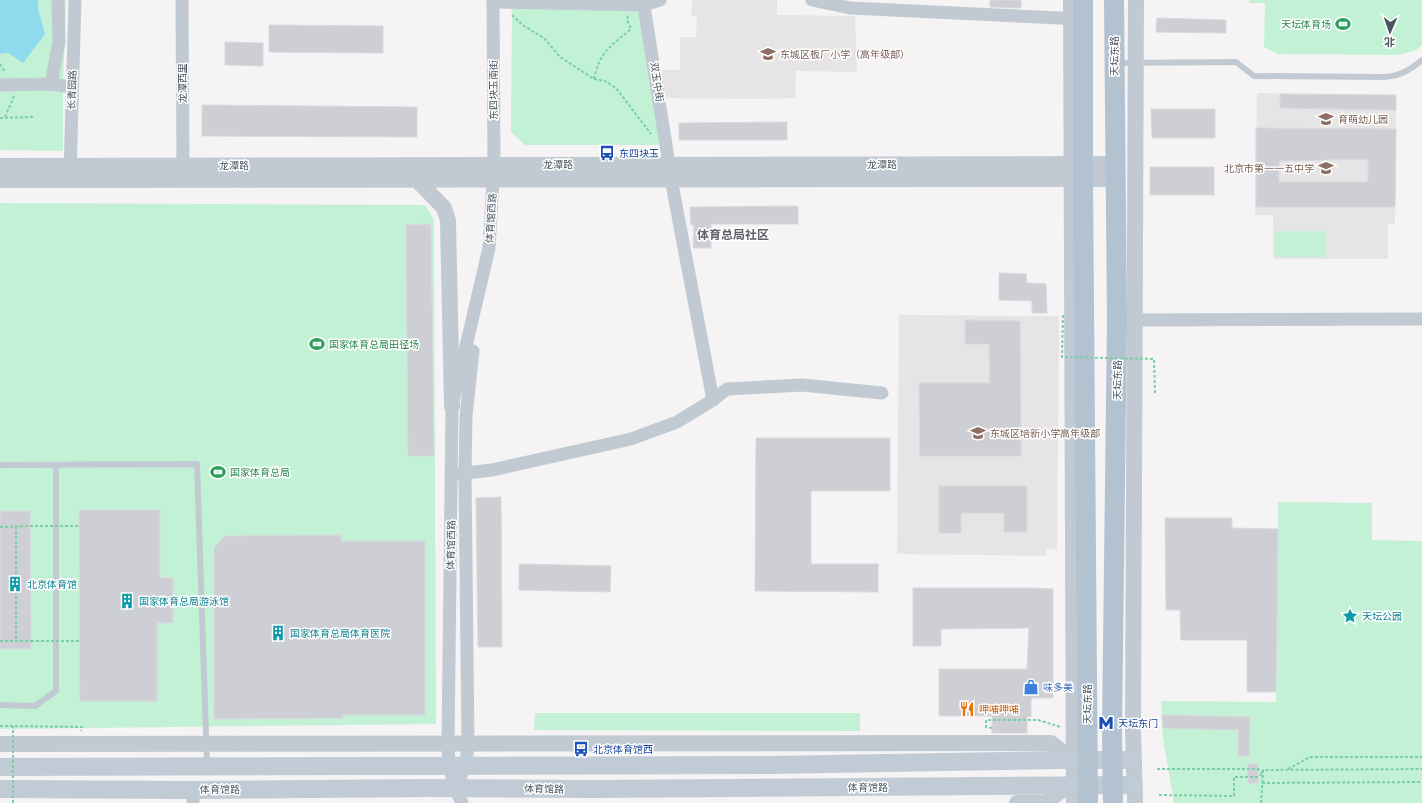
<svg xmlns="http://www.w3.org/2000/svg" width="1422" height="803" viewBox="0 0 1422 803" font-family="Roboto,'Noto Sans SC',sans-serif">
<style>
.education{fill:#e6e4e5}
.green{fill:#c3f1d5}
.water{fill:#90daee}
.building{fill:#cdcfd5;stroke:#d7d9de;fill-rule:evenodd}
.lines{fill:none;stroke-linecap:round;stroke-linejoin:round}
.path{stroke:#7ad0a6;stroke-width:2;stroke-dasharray:3 2;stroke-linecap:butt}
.service{stroke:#c1cad2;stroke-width:6}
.minor{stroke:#c1cad2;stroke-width:13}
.tertiary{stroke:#c1cad2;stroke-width:16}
.secondary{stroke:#c1cbd6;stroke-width:18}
.primary{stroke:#b3c2d1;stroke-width:20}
.path-bridge{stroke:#7ad0a6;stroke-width:2;stroke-dasharray:3 2;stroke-linecap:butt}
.labels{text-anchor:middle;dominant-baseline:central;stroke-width:3;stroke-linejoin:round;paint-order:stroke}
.leisure-label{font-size:10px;fill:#27864d;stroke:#fff;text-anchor:start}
.education-label{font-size:10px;fill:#785e54;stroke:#fff;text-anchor:start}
.street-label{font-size:10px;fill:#4a5661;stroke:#fff}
.transit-label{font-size:10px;fill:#164399;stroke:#fff;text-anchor:start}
.culture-label{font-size:10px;fill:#0d838f;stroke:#fff;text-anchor:start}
.shop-label{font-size:10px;fill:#366cbe;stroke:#fff;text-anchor:start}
.food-label{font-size:10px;fill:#c56008;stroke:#fff;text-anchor:start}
.quarter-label{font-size:12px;font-weight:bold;fill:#5f6368;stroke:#fff}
</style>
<rect width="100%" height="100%" fill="#f5f3f3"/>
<g class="education">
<polygon points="692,0 777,0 777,15 855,16 857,72 796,71 795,98 753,99 661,98 662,70 680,70 680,37 696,37 697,17 691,16"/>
<polygon points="1257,93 1396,95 1395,224 1388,224 1388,259 1273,259 1273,215 1255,215"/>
<polygon points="899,315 1059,316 1057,550 1046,549 1046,556 897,554"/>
</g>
<g class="green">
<polygon points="0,0 66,0 63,86 63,151 0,150"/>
<polygon points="1249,0 1422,0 1422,45 1416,50 1399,55 1278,54 1264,47 1265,3 1249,3"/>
<polygon points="512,6 632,9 640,13 660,145 525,145 511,132"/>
<polygon points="0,203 425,205 434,220 436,724 0,729"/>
<rect x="1275" y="231" width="51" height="26"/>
<polygon points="1278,502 1372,503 1372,540 1422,541 1422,803 1174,803 1163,738 1161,701 1276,702"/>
<polygon points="535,713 860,713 860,731 534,730"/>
</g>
<polygon class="water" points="0,0 38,0 38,9 45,34 23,63 8,53 0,54"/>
<g class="building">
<polygon points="990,0 1021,0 1021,8 990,7"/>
<polygon points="1157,18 1226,20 1226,33 1156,32"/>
<polygon points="269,25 383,26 383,53 269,52"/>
<polygon points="225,42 263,43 263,66 225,65"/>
<polygon points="1280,94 1396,95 1396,110 1280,108"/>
<polygon points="202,105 417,107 417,137 202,136"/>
<polygon points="1151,109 1215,109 1215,138 1152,138"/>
<polygon points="787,122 787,140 679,140 679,123"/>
<path d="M1256,128L1396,129L1395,207H1256ZM1368,159V182H1279V161Z"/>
<rect x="1150" y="167" width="64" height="28"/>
<polygon points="798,206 798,224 711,224 711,248 693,248 694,225 691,225 690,207"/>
<polygon points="431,224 434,456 408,456 406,225"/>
<polygon points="999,273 1026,274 1027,283 1046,284 1047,313 1032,313 1032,301 999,300"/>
<polygon points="965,320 1020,321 1021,456 920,456 919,383 990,383 989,344 965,344"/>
<polygon points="756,438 890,438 890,491 811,491 811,564 878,564 878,592 755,591"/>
<polygon points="939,486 1027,486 1027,532 1004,532 1004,513 961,513 961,533 939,533"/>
<polygon points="501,497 502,647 478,647 476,498"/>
<polygon points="79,510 160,510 160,578 173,578 173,623 157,623 157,701 80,701"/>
<polygon points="0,511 30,511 31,649 0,649"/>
<polygon points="1165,518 1232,518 1232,528 1278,529 1276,692 1247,692 1247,640 1181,640 1180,610 1166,610"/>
<polygon points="341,535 341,541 425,541 425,715 343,715 343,718 214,719 214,548 225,536"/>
<polygon points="519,564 611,566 610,592 519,590"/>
<polygon points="913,588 1029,588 1053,589 1053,698 1031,698 1031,717 1027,716 1027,733 992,733 992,716 939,716 939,669 1027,669 1029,628 941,629 941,646 913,646"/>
<polygon points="1162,715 1250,717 1249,756 1238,756 1238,730 1163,728"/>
<rect x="1248" y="764" width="10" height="19"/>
</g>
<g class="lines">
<g class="path">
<polyline points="512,15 524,26 544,38 560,57 594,79 605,81 616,88 651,134"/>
<polyline points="0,64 5,72"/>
<path d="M594,79C600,51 611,46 631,29L627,20L628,16"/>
<polyline points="5,117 14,96"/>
<polyline points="0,118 33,117"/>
<polyline points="16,526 16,641"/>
<polyline points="0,527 30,526"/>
<polyline points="0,641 31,641"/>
<polyline points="0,726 82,727 81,731"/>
<polyline points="992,728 986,727 986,720 1038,720 1061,727"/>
<polyline points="1157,769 1258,769 1263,773"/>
<polyline points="1288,769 1310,757 1422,757"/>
<polyline points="1262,783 1422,782"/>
<polyline points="1159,795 1234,796 1234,777 1258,777 1263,773 1263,770 1422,769"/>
<polyline points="1261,803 1263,774"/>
</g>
<g class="service">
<path d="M1117,63L1236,62L1254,76L1384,77C1400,76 1410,70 1422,60"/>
<polyline points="0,465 197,464 207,764"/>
<polyline points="0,705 35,706 56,691 56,465"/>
</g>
<g class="minor">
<polyline points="182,0 183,165"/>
<polyline points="643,0 669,164"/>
<polyline points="812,0 850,8 1081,19"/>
<polyline points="493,2 644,5 660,0"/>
<polyline points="51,84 59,42 58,0"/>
<polyline points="0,85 51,84 72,87"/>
<polyline points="70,175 75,0"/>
<polyline points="671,179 713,400"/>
<polyline points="1126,320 1422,319"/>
<polyline points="458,474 492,470 631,439 677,422 713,400 727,389 802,385 882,393"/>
<polyline points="455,788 466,765 468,743 465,474 466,416 473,351"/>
<polyline points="193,790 193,803"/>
<polyline points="462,803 455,788 449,765 448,743 452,406 489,248 494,164 493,0"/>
</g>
<g class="tertiary">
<polyline points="1071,0 1074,803"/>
<polyline points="0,166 1116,164"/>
<polyline points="0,180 1116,179"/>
<polyline points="417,180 444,208 448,221 452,406"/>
<polyline points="0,744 1051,743 1073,760"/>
<polyline points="1017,803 1046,803 1059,792 1073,786"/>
<polyline points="1135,803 1133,729 1136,0"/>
</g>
<g class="secondary">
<polyline points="0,767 771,765 1060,760 1133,760"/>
<polyline points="0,789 193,790 429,788 594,789 1134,785"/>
</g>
<g class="primary">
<polyline points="1083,0 1083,180 1088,803"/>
<polyline points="1113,803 1112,729 1117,320 1114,0"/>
</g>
<g class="path-bridge">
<polyline points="1063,315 1062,357 1154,359 1155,393 1153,393"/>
<polyline points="30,526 79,526"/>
<polyline points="31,641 80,641"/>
<polyline points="13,803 13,726"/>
</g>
</g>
<defs>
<g id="stadium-bare" transform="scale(1.2)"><path d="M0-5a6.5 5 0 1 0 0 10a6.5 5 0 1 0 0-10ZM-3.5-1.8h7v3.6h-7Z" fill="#2e9e5b" stroke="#fff" stroke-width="2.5" paint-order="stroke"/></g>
<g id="school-bare" transform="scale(1.2)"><path d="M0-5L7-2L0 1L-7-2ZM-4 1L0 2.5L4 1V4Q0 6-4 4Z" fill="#8d6e63" stroke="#fff" stroke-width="2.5" paint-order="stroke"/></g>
<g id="bus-bare" transform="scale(1.2)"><path d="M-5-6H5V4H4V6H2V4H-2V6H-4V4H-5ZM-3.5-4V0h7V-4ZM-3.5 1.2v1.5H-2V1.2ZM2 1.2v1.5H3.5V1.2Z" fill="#1a4fb4" stroke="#fff" stroke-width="2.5" paint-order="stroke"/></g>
<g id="building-bare" transform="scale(1.2)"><path d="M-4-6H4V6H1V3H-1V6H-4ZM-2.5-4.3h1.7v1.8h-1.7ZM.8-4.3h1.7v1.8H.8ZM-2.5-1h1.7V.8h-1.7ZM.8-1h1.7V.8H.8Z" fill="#0f9aa8" stroke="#fff" stroke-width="2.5" paint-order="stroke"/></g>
<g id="sight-bare" transform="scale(1.2)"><path d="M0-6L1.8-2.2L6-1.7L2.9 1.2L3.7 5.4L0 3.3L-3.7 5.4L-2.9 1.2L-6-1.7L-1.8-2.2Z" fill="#0f9aa8" stroke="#fff" stroke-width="2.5" paint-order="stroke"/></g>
<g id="shop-bare" transform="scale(1.2)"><path d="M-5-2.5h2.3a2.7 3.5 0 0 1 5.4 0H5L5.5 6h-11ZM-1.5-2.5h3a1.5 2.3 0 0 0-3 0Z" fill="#3f7fe0" stroke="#fff" stroke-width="2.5" paint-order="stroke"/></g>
<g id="restaurant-bare" transform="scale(1.2)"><path d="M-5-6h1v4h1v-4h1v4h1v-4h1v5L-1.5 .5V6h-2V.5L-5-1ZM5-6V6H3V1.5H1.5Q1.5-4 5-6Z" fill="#e8710a" stroke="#fff" stroke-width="2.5" paint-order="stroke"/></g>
<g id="metro-bare" transform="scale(1.2)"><path d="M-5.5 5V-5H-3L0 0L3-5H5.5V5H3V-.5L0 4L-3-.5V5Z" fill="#1a4fb4" stroke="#fff" stroke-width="2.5" paint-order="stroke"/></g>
</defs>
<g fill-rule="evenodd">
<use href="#stadium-bare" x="1343" y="24"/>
<use href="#school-bare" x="768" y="54"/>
<use href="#school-bare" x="1326" y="119"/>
<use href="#bus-bare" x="607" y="153"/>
<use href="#school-bare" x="1326" y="168"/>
<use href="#stadium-bare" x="317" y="344"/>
<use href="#school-bare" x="978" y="433"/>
<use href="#stadium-bare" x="218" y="472"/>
<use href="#building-bare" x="15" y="584"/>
<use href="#building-bare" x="127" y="601"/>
<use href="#sight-bare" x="1350" y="616"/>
<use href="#building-bare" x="278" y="633"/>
<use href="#shop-bare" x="1031" y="687"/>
<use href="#restaurant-bare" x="967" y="709"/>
<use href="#metro-bare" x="1106" y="723"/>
<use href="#bus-bare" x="581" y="749"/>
</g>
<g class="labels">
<g class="leisure-label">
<text x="1331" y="24" text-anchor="end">天坛体育场</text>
<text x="329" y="344">国家体育总局田径场</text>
<text x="230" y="472">国家体育总局</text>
</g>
<g class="education-label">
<text x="780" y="54">东城区板厂小学（高年级部）</text>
<text x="1338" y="119">育萌幼儿园</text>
<text x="1314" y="168" text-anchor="end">北京市第一一五中学</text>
<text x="990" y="433">东城区培新小学高年级部</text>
</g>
<g class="street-label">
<text transform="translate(1114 56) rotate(-90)">天坛东路</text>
<text transform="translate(657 82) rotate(81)">双玉中街</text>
<text transform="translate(182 83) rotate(-90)">龙潭西里</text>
<text transform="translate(72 90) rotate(-88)">长青园路</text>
<text transform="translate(493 90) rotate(-90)">东四块玉南街</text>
<text x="558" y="164">龙潭路</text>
<text x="882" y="164">龙潭路</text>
<text x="234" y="165">龙潭路</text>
<text transform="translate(491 218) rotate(-86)">体育馆西路</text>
<text transform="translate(1117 380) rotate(-90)">天坛东路</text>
<text transform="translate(451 545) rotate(-89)">体育馆西路</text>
<text transform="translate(1087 704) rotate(-90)">天坛东路</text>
<text x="868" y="787">体育馆路</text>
<text x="220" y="789">体育馆路</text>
<text transform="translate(544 789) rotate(1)">体育馆路</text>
</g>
<g class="transit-label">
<text x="619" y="153">东四块玉</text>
<text x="1118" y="723">天坛东门</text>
<text x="593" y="749">北京体育馆西</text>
</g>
<g class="culture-label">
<text x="27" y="584">北京体育馆</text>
<text x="139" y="601">国家体育总局游泳馆</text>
<text x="1362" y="616">天坛公园</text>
<text x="290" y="633">国家体育总局体育医院</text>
</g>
<g class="shop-label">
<text x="1043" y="687">味多美</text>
</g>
<g class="food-label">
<text x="979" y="709">呷哺呷哺</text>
</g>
<g class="quarter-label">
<text x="733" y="235">体育总局社区</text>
</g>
</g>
<g transform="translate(1390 32) rotate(182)" stroke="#ffffff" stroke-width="3" paint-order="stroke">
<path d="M0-3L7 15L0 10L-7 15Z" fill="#4a5661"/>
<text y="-6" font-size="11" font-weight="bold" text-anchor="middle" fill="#4a5661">北</text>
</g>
</svg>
